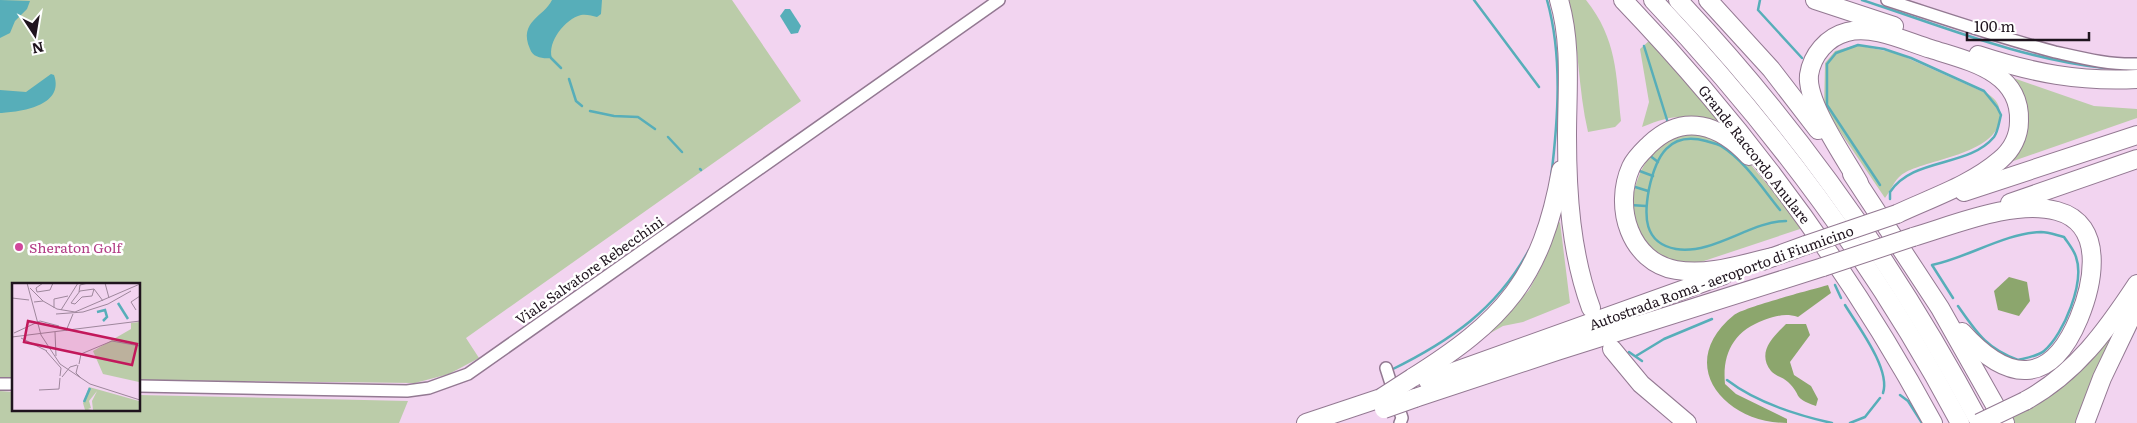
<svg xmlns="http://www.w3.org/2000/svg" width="2137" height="423" viewBox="0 0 2137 423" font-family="Literata,serif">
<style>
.green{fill:#bbcca9}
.forest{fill:#8ca66d}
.water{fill:#57aeb9}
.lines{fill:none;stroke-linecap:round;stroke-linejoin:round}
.stream{stroke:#57aeb9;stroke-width:2.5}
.minor-casing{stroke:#937992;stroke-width:14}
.highway-casing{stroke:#937992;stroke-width:20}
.minor{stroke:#fff;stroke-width:11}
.highway{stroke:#fff;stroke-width:18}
.highway-bridge-casing{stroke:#937992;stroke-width:20;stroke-linecap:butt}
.highway-bridge{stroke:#fff;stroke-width:18}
.hotel-dot{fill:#d1479c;stroke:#fff;stroke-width:2}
.labels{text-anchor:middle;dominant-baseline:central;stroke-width:5;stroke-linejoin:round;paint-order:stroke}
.street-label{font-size:14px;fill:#1f141e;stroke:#fff}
.hotel-label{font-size:14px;fill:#b23c85;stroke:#fff;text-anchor:start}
.inset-river{fill:none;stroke:#57aeb9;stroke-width:2.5}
.inset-road{fill:none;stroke:#9e879c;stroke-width:1}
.view{fill:#c2185b;fill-opacity:0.15;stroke:#c2185b;stroke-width:2.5}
.inset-edge{fill:none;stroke:#1f141e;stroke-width:2.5}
</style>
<rect width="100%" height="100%" fill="#f2d4f0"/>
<g class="green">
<polygon points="0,0 732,0 801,101 466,338 479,358 449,374 415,383 139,380 139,284 14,284 14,378 0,378"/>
<path d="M1569,0H1586C1617,39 1616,74 1621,121L1615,127L1588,132C1578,89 1579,44 1569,0Z"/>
<path d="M1650,40L1731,132C1694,115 1680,111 1642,127L1649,102L1640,49Z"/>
<path d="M1856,45L1896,53L1988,94C1997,100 2000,105 2000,116C2000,153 1930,159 1906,172C1895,177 1892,189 1885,198L1824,108L1825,63L1835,51Z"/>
<path d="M2002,74L2094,106L2137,109V118L2002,165C2032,119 2038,121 2002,74Z"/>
<path d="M1701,131L1743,155L1803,228L1698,263L1685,264L1660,260C1653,251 1643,242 1638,232C1623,202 1641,157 1667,139C1675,133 1691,133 1701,131Z"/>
<polygon points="1560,222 1570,303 1523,322 1503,326 1487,335 1529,290 1543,264 1557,224"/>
<path d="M2125,315L2083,423H2012L2009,418C2068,389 2089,367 2125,315Z"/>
<polygon points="0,391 14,392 14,409 139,409 139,395 408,401 399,423 0,423"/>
</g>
<g class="forest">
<polygon points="2009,277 2027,282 2030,301 2019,316 1998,310 1994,291"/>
<path d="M1828,285L1831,293L1798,317C1785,313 1776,316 1764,320C1734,331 1722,353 1725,384L1736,394L1787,419V423C1724,423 1674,364 1734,315C1744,307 1811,290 1828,285Z"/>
<path d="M1786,324H1806L1810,335L1790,362L1794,375L1811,386L1818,399L1816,406C1791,397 1803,396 1788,382C1783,377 1775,376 1771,371C1756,352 1774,336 1786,324Z"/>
</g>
<g class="water">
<polygon points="0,0 30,1 27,9 15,21 10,33 0,38"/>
<path d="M552,0H602L601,14L597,17C592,16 587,14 581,15C565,19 547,42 552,58C544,59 533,58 530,49C518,21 544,17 552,0Z"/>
<polygon points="785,9 790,9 801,26 798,33 791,34 780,16"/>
<path d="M51,74L54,75C65,106 20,112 0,113V90L26,92Z"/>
</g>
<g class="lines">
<g class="stream">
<polyline points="1474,0 1539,87"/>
<path d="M1547,0C1563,57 1558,120 1551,178"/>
<polyline points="1760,0 1758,10 1802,58"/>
<path d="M1862,0C1942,26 2021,59 2105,68"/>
<polyline points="1644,46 1668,123"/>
<polyline points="551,58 561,68"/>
<polyline points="569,79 576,101 582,106"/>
<polyline points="590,111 614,116 638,117 655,129"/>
<polyline points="668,137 682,152"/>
<polyline points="1649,155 1658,162"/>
<polyline points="700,169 701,170"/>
<polyline points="1637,170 1653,176"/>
<path d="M1880,185L1827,105V64L1836,53L1858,45L1884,49L1911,58L1984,91L1997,107L2001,115C1999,122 1998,132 1994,137C1968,168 1913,157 1890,192V199"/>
<polyline points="1632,186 1648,191"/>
<polyline points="1630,205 1646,206"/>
<path d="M1780,210C1762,188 1745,161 1721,146C1716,143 1711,143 1706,141C1669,131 1656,156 1649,189C1644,215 1643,243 1676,249C1713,255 1751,221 1786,221"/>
<polyline points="1835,285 1841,298"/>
<path d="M1953,298L1932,265C1967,258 2005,233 2041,232C2048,232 2056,235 2064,237C2068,243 2074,250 2076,257C2085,282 2064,334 2044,351C2038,356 2026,358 2018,360C1986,348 1977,333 1958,306"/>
<path d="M1845,305C1857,325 1891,369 1883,393"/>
<polyline points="1629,352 1642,361"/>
<polyline points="1636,356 1664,339 1712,319"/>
<path d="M1391,370C1450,341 1497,309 1529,250"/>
<path d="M1727,380C1757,403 1796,415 1832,423"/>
<polyline points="1900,395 1908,401 1922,423"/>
<polyline points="1850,423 1865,417 1880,398"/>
</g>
<g class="minor-casing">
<g id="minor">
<path d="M1887,0C1943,18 1998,37 2055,52C2082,58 2109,65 2137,64"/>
<polyline points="1386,368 1402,418 1400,423"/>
<polyline points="0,384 14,384"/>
<polyline points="139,386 407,391 429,388 468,374 999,0"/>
</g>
</g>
<g class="highway-casing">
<g id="highway">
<path d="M1559,0C1572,44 1567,91 1567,136C1567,194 1571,254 1591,308"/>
<path d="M1623,0C1745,127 1849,268 1933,423"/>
<path d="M1653,0C1773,127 1878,268 1960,423"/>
<path d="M1678,0C1798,127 1898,269 1980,423"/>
<polyline points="1708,0 1771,69 1818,130"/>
<polyline points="1815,0 1894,26"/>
<path d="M1978,55C2033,73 2079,82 2137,79"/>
<path d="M1749,156C1720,125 1684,112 1650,144C1643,151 1635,158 1631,167C1613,207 1630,262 1676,270C1708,276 1742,264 1773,257"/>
<polyline points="1852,174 1940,308 2005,423"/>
<path d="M1859,183C1845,158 1806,103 1809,75C1812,55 1827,37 1847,32C1873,25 1905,41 1931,49C1968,61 2021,71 2019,121C2019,136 2012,150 2000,160C1971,185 1931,198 1897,214"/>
<polyline points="1964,192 2137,135"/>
<polyline points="2010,203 2137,159"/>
<path d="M1913,237C1954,225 2015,199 2057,211C2106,224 2093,284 2079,318C2050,388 2007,382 1962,332"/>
<polyline points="1762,261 1806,245"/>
<polyline points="1612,349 1641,384 1687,423"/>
<path d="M1412,378C1503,321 1542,279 1561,170"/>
<polyline points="1428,381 1724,275"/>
<polyline points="1415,398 1557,351 1823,267"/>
<path d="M2025,401C2076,373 2106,331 2137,284"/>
<polyline points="1306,423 1381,398"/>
<polyline points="2085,423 2102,378 2137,305"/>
</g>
</g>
<use href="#minor" class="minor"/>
<use href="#highway" class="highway"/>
<g class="highway-bridge-casing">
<g id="highway-bridge">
<polyline points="1806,245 1897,214"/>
<polyline points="1823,267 1913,237"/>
<polyline points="1381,398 1412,378"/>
<polyline points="1384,409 1415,398"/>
<polyline points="1979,423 2025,401"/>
</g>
</g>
<use href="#highway-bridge" class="highway-bridge"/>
</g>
<circle class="hotel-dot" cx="19" cy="247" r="5"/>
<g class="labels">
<g class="street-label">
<text transform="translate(1755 154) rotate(52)">Grande Raccordo Anulare</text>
<text transform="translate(589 270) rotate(-35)">Viale Salvatore Rebecchini</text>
<text transform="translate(1721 277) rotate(-20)">Autostrada Roma - aeroporto di Fiumicino</text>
</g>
<g class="hotel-label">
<text x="29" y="247">Sheraton Golf</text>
</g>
</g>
<g transform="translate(12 283)">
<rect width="128" height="128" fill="#f2d4f0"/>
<path d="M127,39V99L91,91L81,68L119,46V40ZM77,104L127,118V127H81L80,118L85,108L77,118L79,125L76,126L80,127H73L71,120Z" fill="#bbcca9"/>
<path class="inset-river" d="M106,20L116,36M85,29L93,27L95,34L91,38M72,119L78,105"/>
<path class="inset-road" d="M15,0L29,52L48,81L78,101L128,117M31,0L24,5L25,9L38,7L41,0M93,0L97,15M18,5L31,18M82,6L80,13L70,14L63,21L59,20L68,8ZM82,6L91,18M67,9L68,2L76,0M0,15L17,17M22,19L31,18L45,26L63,29L128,1M42,25V16L56,13M49,27L66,0M124,27L119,19L128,13M44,31L71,29L96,21L119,8M54,48L61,31M43,49L44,73M2,50L28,38L47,43M0,54L128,38M9,55L35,68M34,68L49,85L48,93M67,81L69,71L100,58L128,63M66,82L64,90L69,95M50,94L58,84L65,82M27,107L47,106L48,95"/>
<path class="view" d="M16,38L125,61L120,82L12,59Z"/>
<rect width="128" height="128" class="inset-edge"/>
</g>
<g transform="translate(35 35) rotate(168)" stroke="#ffffff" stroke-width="4" paint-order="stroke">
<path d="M0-4L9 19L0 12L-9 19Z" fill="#1f141e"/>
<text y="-8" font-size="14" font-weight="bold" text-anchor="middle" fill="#1f141e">N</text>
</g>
<path d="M1967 32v8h122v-8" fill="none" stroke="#1f141e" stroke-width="2.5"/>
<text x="1974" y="32" font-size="15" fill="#1f141e" stroke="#ffffff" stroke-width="4" paint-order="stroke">100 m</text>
</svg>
